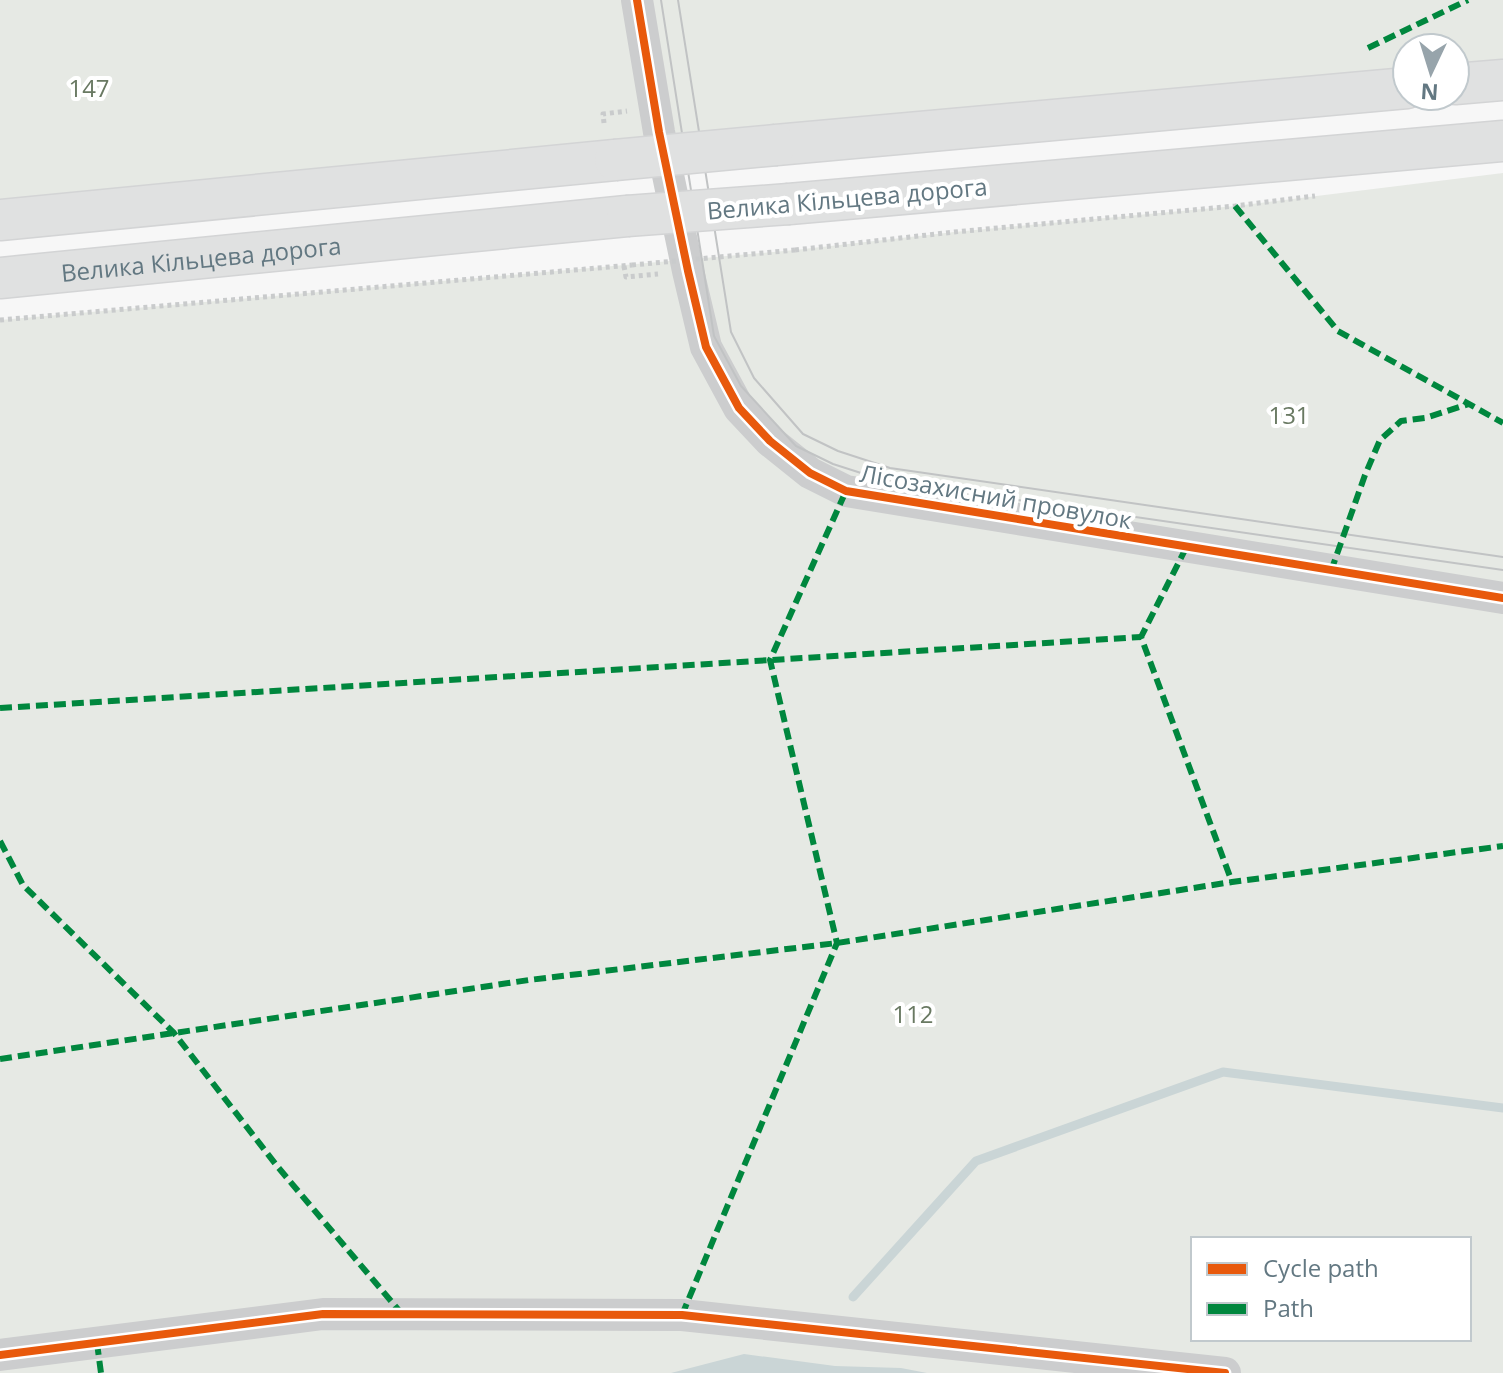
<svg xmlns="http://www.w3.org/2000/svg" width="1503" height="1373" viewBox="0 0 1503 1373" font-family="'Open Sans',sans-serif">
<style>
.green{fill:#e6e9e4;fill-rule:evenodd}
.water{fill:#cad5d6}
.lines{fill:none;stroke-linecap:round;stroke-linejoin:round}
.stream{stroke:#cad5d6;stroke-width:9}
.major-casing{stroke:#d3d4d5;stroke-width:43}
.path{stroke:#c9cbcc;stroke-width:5;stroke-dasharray:4 4;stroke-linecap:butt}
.minor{stroke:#cccdce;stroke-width:32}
.major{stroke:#e0e1e1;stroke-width:40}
.tram{stroke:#c1c3c4;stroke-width:2}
.major-bridge-casing{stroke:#d3d4d5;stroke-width:43;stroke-linecap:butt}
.path-bridge{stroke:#c9cbcc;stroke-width:5;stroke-dasharray:4 4;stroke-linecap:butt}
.major-bridge{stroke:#e0e1e1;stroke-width:40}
.quiet{stroke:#00873e;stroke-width:6;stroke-dasharray:12 6;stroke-linecap:butt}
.cycleway-casing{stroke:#fff;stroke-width:13}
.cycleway{stroke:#e8590c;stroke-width:8}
.labels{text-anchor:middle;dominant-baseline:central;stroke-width:8;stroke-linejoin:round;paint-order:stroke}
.park-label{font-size:24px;fill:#697962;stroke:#fff}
.street-label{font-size:24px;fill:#637882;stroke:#fff}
</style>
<rect width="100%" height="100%" fill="#f7f7f7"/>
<g class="green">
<polygon points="0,0 1503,0 1503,80 1455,84 1455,48 1407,48 1407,88 0,220"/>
<path d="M1503,173V1373H0V320L795,250L954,232L1235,206ZM1193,1239H1469V1339H1193Z"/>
</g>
<polygon class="water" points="744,1354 835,1366 901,1368 927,1373 671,1373"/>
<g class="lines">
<polyline class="stream" points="853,1297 976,1161 1223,1072 1503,1108"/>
<g class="major-casing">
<g id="major">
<polyline points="1455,84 1503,80"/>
<polyline points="776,145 1407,88"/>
<polyline points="789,204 1503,141"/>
<polyline points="0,220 615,160"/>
<path id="s1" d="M0,278L627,216"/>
</g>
</g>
<g class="path">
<polyline points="604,123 603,114 627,111"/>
<polyline points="795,250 954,232 1235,206 1315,196"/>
<polyline points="624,266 626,277 658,274"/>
<polyline points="0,320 632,265"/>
</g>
<g class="minor">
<polyline points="637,0 659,132 688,271 706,347 739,408 770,441 810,473 846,491 1503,598"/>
<polyline points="0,1355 323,1314 682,1315 1225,1373"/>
</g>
<use href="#major" class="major"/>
<g class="tram">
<polyline points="661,0 714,336 741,386 796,446 833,464 886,481 1503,570"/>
<polyline points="678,0 731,332 754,378 803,434 838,451 890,468 1503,557"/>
</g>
<g class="major-bridge-casing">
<g id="major-bridge">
<polyline points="615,160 776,145"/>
<polyline points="627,216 789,204"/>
</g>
</g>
<polyline class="path-bridge" points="632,265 795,250"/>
<use href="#major-bridge" class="major-bridge"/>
<g class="quiet">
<polyline points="1368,48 1468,0"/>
<polyline points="1235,206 1338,331 1503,423"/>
<polyline points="1186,548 1141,637 1232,882"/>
<polyline points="1331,571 1365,475 1380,440 1401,421 1425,418 1469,404"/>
<polyline points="0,708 1141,637"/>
<polyline points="0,841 23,885 174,1033 277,1166 402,1314"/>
<polyline points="0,1059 529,980 837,943 1232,882 1503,846"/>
<polyline points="682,1315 837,943 770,660 846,491"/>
<polyline points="97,1343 101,1373"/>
</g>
<g class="cycleway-casing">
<g id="cycleway">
<polyline points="637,0 659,132 688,271 706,347 739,408 770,441 810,473 846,491 1503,598"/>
<polyline points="0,1355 323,1314 682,1315 1225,1373"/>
</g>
</g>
<use href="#cycleway" class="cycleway"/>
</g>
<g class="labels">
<g class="park-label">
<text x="89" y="87">147</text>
<text x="1289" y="414">131</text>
<text x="913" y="1013">112</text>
</g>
<g class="street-label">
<text transform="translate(847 198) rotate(-5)">Велика Кільцева дорога</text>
<text stroke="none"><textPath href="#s1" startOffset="202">Велика Кільцева дорога</textPath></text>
<text transform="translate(996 496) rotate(10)">Лісозахисний провулок</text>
</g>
</g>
<rect x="1191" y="1237" width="280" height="104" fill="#ffffff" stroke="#c1c9cd" stroke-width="2"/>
<rect x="1207" y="1263" width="40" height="12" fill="#e8590c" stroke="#c1c9cd" stroke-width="2"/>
<text x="1263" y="1277" font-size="24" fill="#637882">Cycle path</text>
<rect x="1207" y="1303" width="40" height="12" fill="#00873e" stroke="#c1c9cd" stroke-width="2"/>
<text x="1263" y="1317" font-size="24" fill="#637882">Path</text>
<g transform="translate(1431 72) rotate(184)"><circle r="38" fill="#ffffff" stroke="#c1c9cd" stroke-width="2"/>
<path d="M0-6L14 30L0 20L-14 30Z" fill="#97a4ab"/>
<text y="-12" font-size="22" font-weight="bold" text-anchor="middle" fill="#637882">N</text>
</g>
</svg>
